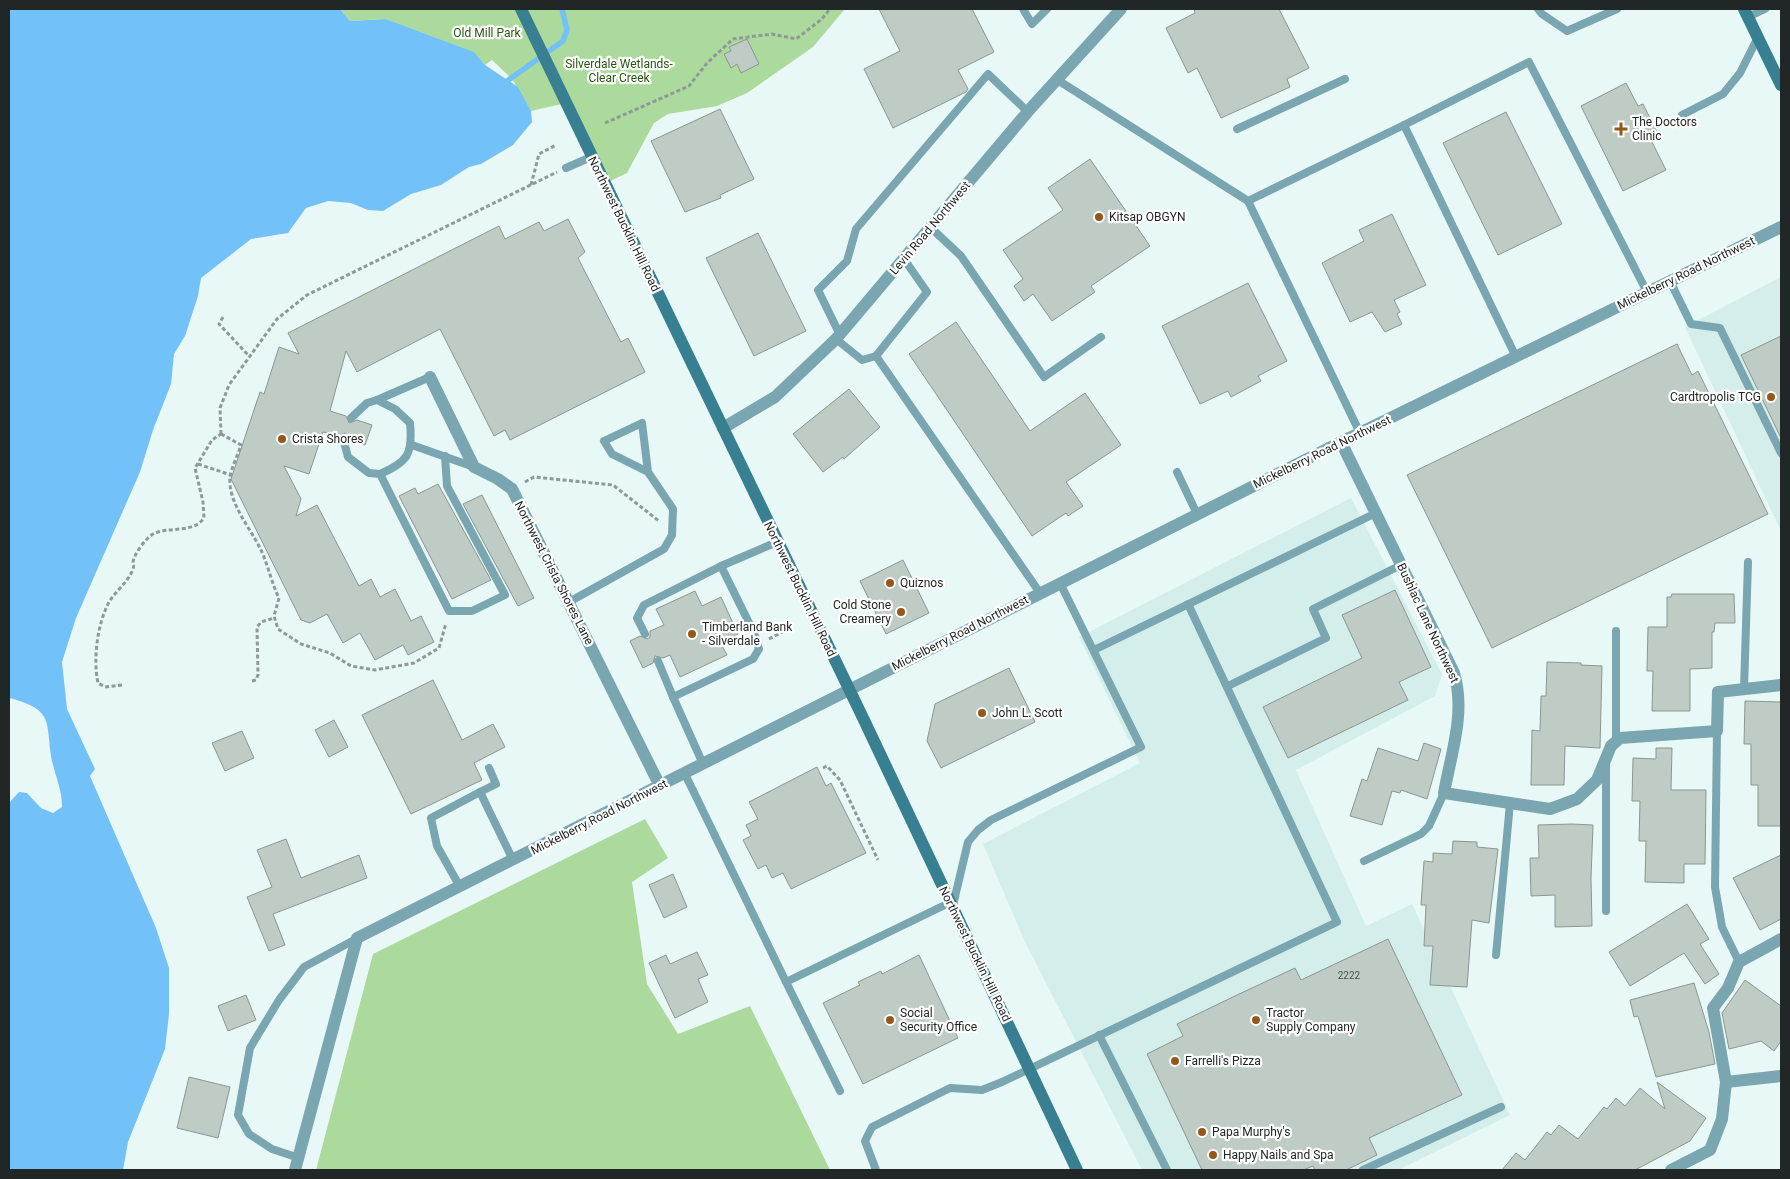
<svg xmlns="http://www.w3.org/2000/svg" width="1790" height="1179" viewBox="0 0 1790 1179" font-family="Roboto,sans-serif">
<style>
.built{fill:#d4eeeb}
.green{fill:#acda9d}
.water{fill:#73c1f9}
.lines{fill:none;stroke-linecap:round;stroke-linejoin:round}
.stream{stroke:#73c1f9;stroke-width:5.5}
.building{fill:#beccc5;stroke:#8b9791}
.path{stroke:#8e9998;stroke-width:3;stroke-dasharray:4 2.5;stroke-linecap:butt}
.service{stroke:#7aa6b1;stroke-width:8}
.minor{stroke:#7aa6b1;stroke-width:12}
.tertiary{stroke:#7aa6b1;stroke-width:12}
.secondary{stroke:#388091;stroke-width:12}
.poi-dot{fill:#94581a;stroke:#fff;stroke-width:2}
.labels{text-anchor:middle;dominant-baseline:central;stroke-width:4.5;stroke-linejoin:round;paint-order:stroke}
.number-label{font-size:10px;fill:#48504e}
.park-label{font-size:12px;fill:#265710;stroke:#fff}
.poi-label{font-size:12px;fill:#212726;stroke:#fff;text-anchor:start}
.street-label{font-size:12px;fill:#212726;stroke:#fff}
</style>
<rect width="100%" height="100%" fill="#e8f8f6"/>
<g class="built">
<polygon points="1781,277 1781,531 1685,327"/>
<polygon points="1351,498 1442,674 1435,696 1296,770 1366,926 1412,904 1510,1115 1398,1170 1142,1170 1025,942 983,844 1140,763 1079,637"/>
</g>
<g class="green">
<polygon points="340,9 845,9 813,47 747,93 717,106 668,114 654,123 627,173 604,184 566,103 531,111 512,79 492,60 485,65 473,52 386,19 350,21"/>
<polygon points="645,819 668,858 632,882 647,984 678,1034 750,1006 830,1170 316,1170 373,954"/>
</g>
<path class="water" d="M9,9H340L350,21L386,19L474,52L485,65L518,87L531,111L532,122L513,145L481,164L469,167L441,185L411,194L383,211L368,210L351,203L328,201L306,208L288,233L251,239L201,278L198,296L185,336L174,354L171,384L153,430L140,472L76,618L62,662L67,709L95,769L90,776L156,928L169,968V1014L165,1049L128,1142L123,1170H9V803L19,792L27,793L41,808L53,813L62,807C62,791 57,780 53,765C44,725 58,710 9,698Z"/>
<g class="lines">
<polyline class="stream" points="507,81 563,41 567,30 562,9"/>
</g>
<g class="building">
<polygon points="879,9 972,9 994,52 958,70 968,89 966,92 893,128 864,69 900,51"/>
<polygon points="1194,9 1279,9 1309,68 1287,79 1290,87 1221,118 1197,68 1188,73 1166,28 1195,13"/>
<polygon points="747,39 759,64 741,73 737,64 731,68 724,54 731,51 729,47"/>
<polygon points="1626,83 1638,106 1643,104 1660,138 1652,142 1666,170 1623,191 1581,106"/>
<polygon points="720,109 754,179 720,195 721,198 685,212 651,141"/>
<polygon points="1506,112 1562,224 1498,255 1443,143"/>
<polygon points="1090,159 1150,246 1091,286 1095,292 1052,321 1033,294 1024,301 1014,286 1023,279 1003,250 1063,210 1048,188"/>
<polygon points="1392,214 1426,285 1394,300 1400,312 1397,314 1402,324 1385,332 1372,312 1350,322 1322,263 1364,241 1359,230"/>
<polygon points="568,219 585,252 578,258 621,342 628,338 645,372 510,440 505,430 494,436 440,329 357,372 346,351 330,411 346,416 349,423 357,420 372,425 365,445 349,440 345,433 338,436 323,432 309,474 284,466 301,499 296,516 317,505 359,586 371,579 380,597 395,589 411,621 421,616 434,642 408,655 403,645 375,660 360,633 343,643 327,614 310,623 301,620 231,479 260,392 264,394 279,347 299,354 288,333 499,226 505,239 539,222 544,231"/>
<polygon points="758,233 806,331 754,356 706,258"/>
<polygon points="1248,283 1287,361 1258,376 1261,381 1231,397 1228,391 1200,404 1162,326"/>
<polygon points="956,322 1030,431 1085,393 1121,445 1066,482 1083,506 1068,516 1066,513 1032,536 909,354"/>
<polygon points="1781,336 1781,438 1741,355"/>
<polygon points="1677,344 1692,375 1698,371 1768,514 1492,648 1407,475"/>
<polygon points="849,389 880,427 844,459 843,457 823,472 793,434"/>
<polygon points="438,484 491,580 452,599 399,496 415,488 418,494"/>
<polygon points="482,495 534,598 518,606 463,504"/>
<polygon points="903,560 929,613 886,634 860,581"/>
<polygon points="1395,590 1431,667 1399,682 1408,700 1288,758 1263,707 1362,658 1342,615"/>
<polygon points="695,591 702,606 721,597 738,634 720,642 727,655 680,677 670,655 663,658 655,656 653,663 643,668 630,641 640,636 647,639 650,637 650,631 664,625 656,609"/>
<polygon points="1672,594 1734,594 1735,623 1715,623 1714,632 1712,632 1712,668 1690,669 1690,711 1652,711 1653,671 1647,671 1648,627 1667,627 1667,597 1671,597"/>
<polygon points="1547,662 1581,663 1581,665 1602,666 1600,748 1565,746 1564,785 1531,785 1532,730 1540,731 1541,696 1546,696"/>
<polygon points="1009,668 1035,722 941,768 927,741 935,704"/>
<polygon points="433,680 462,740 493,724 505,747 474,763 482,780 411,814 362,715"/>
<polygon points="1745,701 1781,702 1781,826 1758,826 1758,785 1751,785 1751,744 1744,744"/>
<polygon points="334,720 348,747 329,757 315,730"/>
<polygon points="242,731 254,758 225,771 212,743"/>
<polygon points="1424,743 1441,749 1427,799 1401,790 1400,793 1392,791 1382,825 1350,816 1362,779 1367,781 1378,748 1418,761"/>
<polygon points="1656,748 1672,748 1671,790 1706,790 1705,864 1684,864 1684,883 1645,882 1646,841 1639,841 1640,801 1632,801 1633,758 1656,759"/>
<polygon points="817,767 826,786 831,783 866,853 791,889 783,873 772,878 766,865 758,869 743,840 751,836 746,825 758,819 749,802"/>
<polygon points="1572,824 1593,825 1591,878 1592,926 1555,927 1555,895 1531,896 1530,858 1539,858 1538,825"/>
<polygon points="286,839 301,878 359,855 367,878 273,914 285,945 269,951 247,897 272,887 257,850"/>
<polygon points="1453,841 1477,842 1477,847 1498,849 1489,923 1472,920 1467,987 1430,985 1433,946 1424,946 1426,905 1421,905 1424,861 1433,862 1433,853 1452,854"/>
<polygon points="1781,855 1781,919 1760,930 1733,878"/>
<polygon points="673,874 687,907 664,918 649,885"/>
<polygon points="1687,904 1709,939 1700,944 1719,974 1705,984 1684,953 1630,986 1609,952"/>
<polygon points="1388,939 1462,1095 1369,1138 1377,1155 1346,1170 1315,1170 1313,1166 1303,1170 1202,1170 1147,1054 1183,1036 1177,1024 1237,995 1295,968 1301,980"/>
<polygon points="697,952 708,975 698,979 708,1002 675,1018 649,963 666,955 670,964"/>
<polygon points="919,955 958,1038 863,1084 823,1003 860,985 858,982 881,971 882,974"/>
<polygon points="1745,980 1781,1006 1781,1041 1774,1051 1761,1041 1729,1049 1722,1013"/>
<polygon points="1694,983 1709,1032 1715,1064 1656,1077 1638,1016 1634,1017 1630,1000"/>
<polygon points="246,995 256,1020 228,1031 218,1006"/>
<polygon points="189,1077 230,1087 218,1138 177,1128"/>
<polygon points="1657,1082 1706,1118 1690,1141 1635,1170 1502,1170 1516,1153 1525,1160 1547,1132 1551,1135 1559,1125 1578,1139 1604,1107 1607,1109 1616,1098 1625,1106 1640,1088 1665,1109"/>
</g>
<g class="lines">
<g class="path">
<polyline points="605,123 689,86 707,63 733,39 772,34 796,39 822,19 830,9"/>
<polyline points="531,185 539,154 556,145"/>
<polyline points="223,317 219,324 249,356"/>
<polyline points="221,434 220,408 229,385 277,319 307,295 557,172"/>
<path d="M221,434L241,445C238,455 231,468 230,478C228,502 250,528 260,548C268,564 271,582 279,598L274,616L278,629L301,644L330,653L351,666L375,670L414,663L439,648L446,623"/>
<polyline points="198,464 231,475"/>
<polyline points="525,482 534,477 613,485 659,521"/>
<polyline points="769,639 786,630"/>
<polyline points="252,681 256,680 258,675 257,627 261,622 274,618"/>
<path d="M122,685L105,687L98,683C93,660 97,626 108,604C114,592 128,583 133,569C135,563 132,568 133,562C134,554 146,538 153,534C168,526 193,534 204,518L203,502L195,468L212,440L221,434"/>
<polyline points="823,768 827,766 840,780 878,860"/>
</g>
<g class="service">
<polyline points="1023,9 1032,24 1047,9"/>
<polyline points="1538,9 1542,14 1567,31 1617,9"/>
<polyline points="1748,17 1765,9"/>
<polyline points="1056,79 1248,201 1360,433"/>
<polyline points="1682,115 1723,94 1740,73 1758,37"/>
<polyline points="1404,125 1529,62 1647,292"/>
<polyline points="1237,129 1345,79"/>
<polyline points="566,168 591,157"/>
<polyline points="1248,201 1404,125 1516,357"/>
<polyline points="930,227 961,256 1044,377 1101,337"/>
<polyline points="1670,281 1691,324 1720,328 1781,453"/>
<polyline points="840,335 818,290 847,261 856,229 988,74 1028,112"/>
<polyline points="836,339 862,360 876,356 1040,593"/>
<polyline points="876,356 927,292 904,259"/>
<path d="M430,377L377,400L395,409L410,423C413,454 408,462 380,474L449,611H472L505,595L447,486L445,456"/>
<polyline points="351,418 367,403 377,400"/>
<polyline points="343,438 348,457 369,473 380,474"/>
<polyline points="412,445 474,467"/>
<polyline points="1177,472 1197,514"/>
<polyline points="569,602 664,549 672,535 673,509 648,472 612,454 604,441 642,423 648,472"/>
<polyline points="1616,631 1616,741"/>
<polyline points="645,634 637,618 644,605 721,566 777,542"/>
<polyline points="1094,650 1376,513"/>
<polyline points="658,661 673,697"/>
<polyline points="1228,686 1326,638 1313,609 1401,565"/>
<polyline points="1744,689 1748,562"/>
<polyline points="1717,731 1715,887 1722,927 1739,962"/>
<polyline points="703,764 673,697 753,659 759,649 754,633 721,566"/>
<polyline points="1606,765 1606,911"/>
<polyline points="685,774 786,982 949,903"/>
<polyline points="480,792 496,784 489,768"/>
<polyline points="1364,861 1421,834 1429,826 1444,793"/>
<polyline points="460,887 437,846 431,818 480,792 513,860"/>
<polyline points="953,905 968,842 978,830 991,820 1141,747 1060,583"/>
<polyline points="1496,955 1510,803"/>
<polyline points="786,982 840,1091"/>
<polyline points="1099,1035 1167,1170"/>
<polyline points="299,1158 272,1149 249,1134 238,1115 250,1048 279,1000 304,967 356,939"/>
<polyline points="876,1170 865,1141 872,1127 950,1088 982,1090 1002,1082 1337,922 1188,604"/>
<polyline points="1363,1170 1501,1107"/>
</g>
<g class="minor">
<polyline points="430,377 474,467 498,479 512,489 660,786"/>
<polyline points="723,428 775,397 836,339 1031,108 1121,9"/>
<path d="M1341,442L1454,673C1466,712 1451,754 1444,793L1550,809L1577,799L1597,780L1611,746L1620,738L1717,731L1718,692L1781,685"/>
<polyline points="1726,1082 1781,1076"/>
<polyline points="295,1170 357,938 849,690"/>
<polyline points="1671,1170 1710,1150 1722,1119 1726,1082 1713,1008 1728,988 1739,962 1781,939"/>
</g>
<polyline class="tertiary" points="849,690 1341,442 1781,227"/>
<g class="secondary">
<polyline points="521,9 864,720 1077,1170"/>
<polyline points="1744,9 1781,85"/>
</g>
</g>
<g class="poi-dot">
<path d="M1618.5 121.5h5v5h5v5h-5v5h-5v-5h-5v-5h5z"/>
<circle cx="1099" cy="217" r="5"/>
<circle cx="1771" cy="397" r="5"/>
<circle cx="282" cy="439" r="5"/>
<circle cx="890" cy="583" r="5"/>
<circle cx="901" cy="612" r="5"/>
<circle cx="692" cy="634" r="5"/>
<circle cx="982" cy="713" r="5"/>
<circle cx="890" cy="1020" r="5"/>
<circle cx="1256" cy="1020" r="5"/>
<circle cx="1175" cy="1061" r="5"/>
<circle cx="1202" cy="1132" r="5"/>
<circle cx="1213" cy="1155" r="5"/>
</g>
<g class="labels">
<g class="number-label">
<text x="1349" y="975">2222</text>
</g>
<g class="park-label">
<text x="487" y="33">Old Mill Park</text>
<text x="619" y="64">Silverdale Wetlands-<tspan x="619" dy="14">Clear Creek</tspan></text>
</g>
<g class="poi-label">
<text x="1632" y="122">The Doctors<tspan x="1632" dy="14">Clinic</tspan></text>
<text x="1109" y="217">Kitsap OBGYN</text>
<text x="1761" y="397" text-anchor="end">Cardtropolis TCG</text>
<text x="292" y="439">Crista Shores</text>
<text x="900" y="583">Quiznos</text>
<text x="891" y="605" text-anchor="end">Cold Stone<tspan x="891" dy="14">Creamery</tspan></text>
<text x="702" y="627">Timberland Bank<tspan x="702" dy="14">- Silverdale</tspan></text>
<text x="992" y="713">John L. Scott</text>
<text x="900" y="1013">Social<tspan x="900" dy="14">Security Office</tspan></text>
<text x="1266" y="1013">Tractor<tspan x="1266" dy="14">Supply Company</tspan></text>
<text x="1185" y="1061">Farrelli's Pizza</text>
<text x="1212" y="1132">Papa Murphy's</text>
<text x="1223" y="1155">Happy Nails and Spa</text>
</g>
<g class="street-label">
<text transform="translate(624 224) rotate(64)">Northwest Bucklin Hill Road</text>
<text transform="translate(930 228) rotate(-50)">Levin Road Northwest</text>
<text transform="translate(1686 273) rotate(-26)">Mickelberry Road Northwest</text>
<text transform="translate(1322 452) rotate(-26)">Mickelberry Road Northwest</text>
<text transform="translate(554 573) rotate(63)">Northwest Crista Shores Lane</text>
<text transform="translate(800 589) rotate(64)">Northwest Bucklin Hill Road</text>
<text transform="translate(1428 623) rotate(65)">Bushlac Lane Northwest</text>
<text transform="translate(960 633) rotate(-27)">Mickelberry Road Northwest</text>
<text transform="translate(599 817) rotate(-27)">Mickelberry Road Northwest</text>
<text transform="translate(975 954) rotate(64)">Northwest Bucklin Hill Road</text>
</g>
</g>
<rect width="1790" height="1179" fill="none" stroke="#212726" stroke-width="20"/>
</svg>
